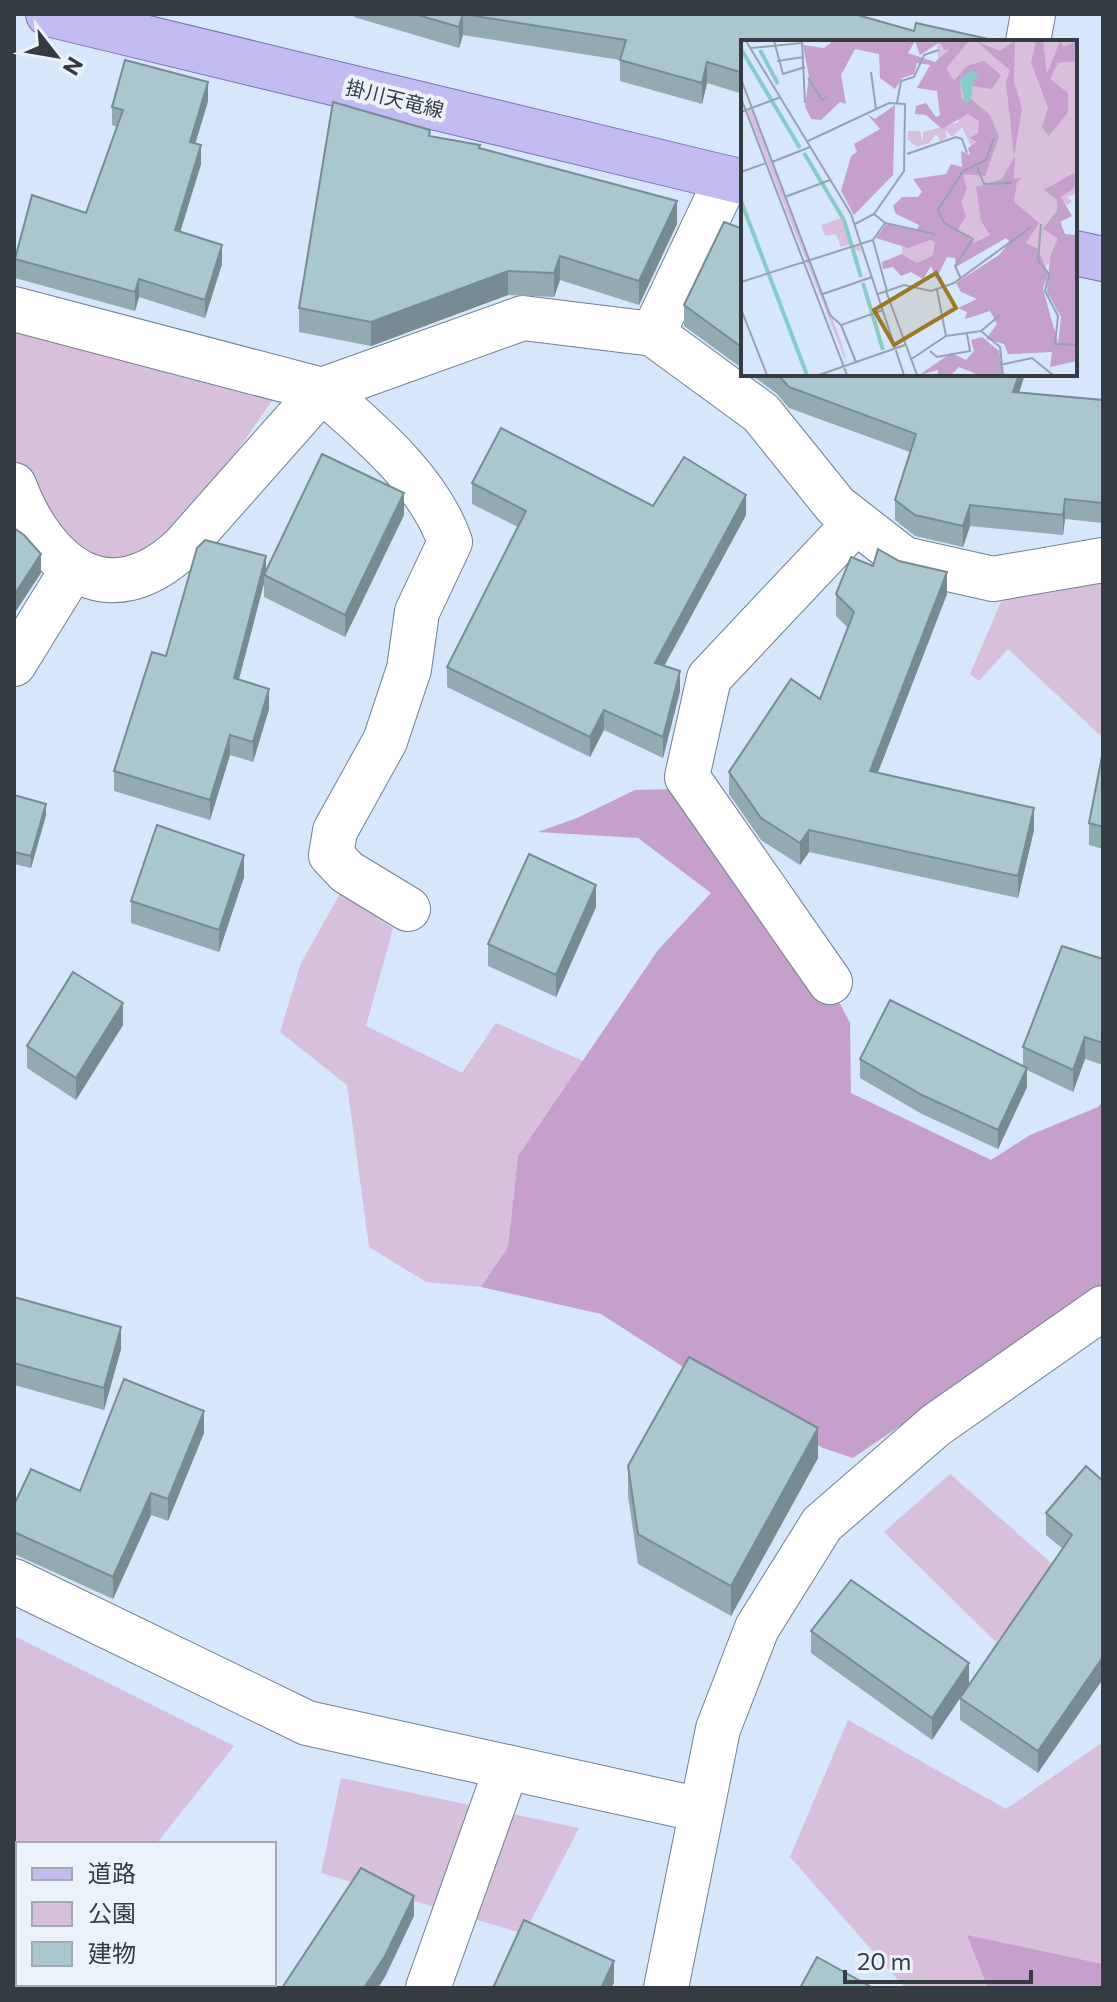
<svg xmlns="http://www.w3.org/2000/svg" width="1117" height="2002" viewBox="0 0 1117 2002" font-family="Commissioner,'Noto Sans JP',sans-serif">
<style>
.green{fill:#d8bfdc}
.forest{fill:#c5a0ca}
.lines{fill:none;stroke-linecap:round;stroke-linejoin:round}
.minor-casing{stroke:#718092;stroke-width:46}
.major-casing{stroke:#7672af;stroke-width:46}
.minor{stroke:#fff;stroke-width:44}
.major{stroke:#c2bcf2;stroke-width:44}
.wall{fill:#92abb3}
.shaded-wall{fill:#778b92}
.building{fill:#aac7d0;stroke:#778b92;stroke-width:2}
.labels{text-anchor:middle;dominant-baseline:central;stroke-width:8;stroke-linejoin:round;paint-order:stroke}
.street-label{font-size:20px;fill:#343b43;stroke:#ecf2fb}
.inset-river{fill:none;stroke:#87cdc5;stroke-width:4}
.inset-road{fill:none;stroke:#95a2b1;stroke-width:2}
.view{fill:#9d7925;fill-opacity:0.15;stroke:#9d7925;stroke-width:4}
.inset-edge{fill:none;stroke:#343b43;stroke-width:4}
</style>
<rect width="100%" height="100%" fill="#d6e6fb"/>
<g class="green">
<polygon points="14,318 280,389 184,528 146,560 84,556 14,480"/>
<polygon points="1103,580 1101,736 1008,649 979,681 970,674 1003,597"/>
<polygon points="341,892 393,928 366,1026 462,1073 496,1023 583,1061 518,1156 508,1247 481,1287 426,1282 369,1247 347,1085 280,1032 301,963"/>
<polygon points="950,1474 1058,1569 996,1642 884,1532"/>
<polygon points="14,1636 234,1746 156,1844 18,1844 18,1945 14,1944"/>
<polygon points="848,1720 1006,1809 1103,1742 1103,1964 968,1936 988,1988 905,1988 790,1857"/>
<polygon points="341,1778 579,1828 524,1934 321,1873"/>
</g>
<g class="forest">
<polygon points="678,789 792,910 850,1023 851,1093 991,1160 1030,1135 1098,1107 1103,1101 1103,1283 1087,1298 853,1458 823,1448 736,1401 601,1314 481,1287 508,1247 518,1156 658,950 711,893 638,838 538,832 577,818 635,790"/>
<polygon points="967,1935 1103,1964 1103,1988 988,1988"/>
</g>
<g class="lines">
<g class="minor-casing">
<g id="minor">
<polyline points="1028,42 1033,14"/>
<polyline points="14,309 322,390 523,318 653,334 761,413 836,506 904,559 993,579 1103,560"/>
<polyline points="653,334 727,178"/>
<path d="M14,485C45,567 108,617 183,547L322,390C370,432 429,481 450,542L417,612L409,669L385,741L335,831L331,855L347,872L408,909"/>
<polyline points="14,664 72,570"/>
<polyline points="830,982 687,777 709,678 856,522"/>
<polyline points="14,1581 307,1723 701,1810"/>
<polyline points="428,1988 507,1767"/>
<polyline points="666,1988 718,1729 757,1628 822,1524 936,1425 1103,1308"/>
</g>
</g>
<g class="major-casing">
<g id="major">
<polyline points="48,14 743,182"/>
<polyline points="1075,253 1103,259"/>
</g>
</g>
<use href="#minor" class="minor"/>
<use href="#major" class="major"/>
</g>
<g class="wall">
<polygon points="354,14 854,14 914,31 993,40 743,42 743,94 707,83 702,104 620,81 620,60 463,35 459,48 354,17"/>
<polygon points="208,101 195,144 201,164 180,232 222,264 205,318 139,297 135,311 15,278 15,259 86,213 117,127 112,125 112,107"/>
<polygon points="430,136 480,149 677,224 639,305 560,280 554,297 508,295 371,346 299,332 299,308"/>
<polygon points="743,229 743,369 684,326 684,305"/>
<polygon points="750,374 1025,374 1019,392 1103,400 1103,523 1065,519 1063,535 970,526 963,547 915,536 895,520 895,500 910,452 789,408 776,393"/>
<polygon points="472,483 653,506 746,515 664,666 680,691 663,758 604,730 590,757 447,687 447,667 518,527 472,504"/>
<polygon points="404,515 345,637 264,597 264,583 239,679 269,709 253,762 230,755 210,820 114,791 114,771 166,656 266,572"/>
<polygon points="836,594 947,594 878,772 1034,830 1018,898 809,852 800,865 761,840 729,794 729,772 820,699 848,628 836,616"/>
<polygon points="1103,751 1103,849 1089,845 1089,823"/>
<polygon points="14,795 46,815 31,868 14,864"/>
<polygon points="244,877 219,952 131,923 131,901"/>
<polygon points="596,907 556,997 488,966 488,944"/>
<polygon points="1103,959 1103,1065 1085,1059 1073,1092 1027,1070 1027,1087 998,1149 922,1114 860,1078 860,1059 1023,1066 1023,1047"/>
<polygon points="123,1025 76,1100 27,1068 27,1046"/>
<polygon points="14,1297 121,1349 104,1410 14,1385"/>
<polygon points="204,1433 168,1521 151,1515 113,1599 14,1554 14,1505 80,1491"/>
<polygon points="818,1458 731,1616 638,1564 628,1496 628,1466"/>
<polygon points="1086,1466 1038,1773 960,1720 960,1698 932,1740 811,1653 811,1631 969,1685 1063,1549 1046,1535 1046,1513"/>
</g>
<g class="shaded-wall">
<polygon points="463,14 463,35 459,48 459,27"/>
<polygon points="707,62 707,83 702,104 702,83"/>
<polygon points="208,82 208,101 190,161 190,142"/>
<polygon points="201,145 201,164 175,249 175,230"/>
<polygon points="677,201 677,224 639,305 639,281"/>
<polygon points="222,245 222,264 205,318 205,300"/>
<polygon points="560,256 560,280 554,297 554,273"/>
<polygon points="508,271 508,295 371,346 371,322"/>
<polygon points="139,279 139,297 135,311 135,292"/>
<polygon points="1019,374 1025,374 1013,412 1013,392"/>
<polygon points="404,493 404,515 345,637 345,615"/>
<polygon points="746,495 746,515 655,683 655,663"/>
<polygon points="1065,499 1065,519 1063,535 1063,515"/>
<polygon points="970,505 970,526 963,547 963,526"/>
<polygon points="41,554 41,573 14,614 14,595"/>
<polygon points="266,556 266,576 264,575 264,583 234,698 234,678"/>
<polygon points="947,572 947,594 870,793 870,771"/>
<polygon points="680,671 680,691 663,758 663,737"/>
<polygon points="269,689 269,709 253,762 253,742"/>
<polygon points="604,710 604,730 590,757 590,737"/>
<polygon points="230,735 230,755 210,820 210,800"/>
<polygon points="46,804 46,815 31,868 31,856"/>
<polygon points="1034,808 1034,830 1018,898 1018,876"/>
<polygon points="809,830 809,852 800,865 800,843"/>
<polygon points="244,855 244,877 219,952 219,930"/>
<polygon points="596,885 596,907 556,997 556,975"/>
<polygon points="123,1003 123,1025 76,1100 76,1078"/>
<polygon points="1085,1037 1085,1059 1073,1092 1073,1070"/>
<polygon points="1027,1068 1027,1087 998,1149 998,1130"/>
<polygon points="121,1327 121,1349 104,1410 104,1388"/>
<polygon points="204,1411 204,1433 168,1521 168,1499"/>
<polygon points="818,1428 818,1458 731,1616 731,1586"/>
<polygon points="151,1493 151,1515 113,1599 113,1577"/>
<polygon points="1103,1657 1103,1679 1038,1773 1038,1751"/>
<polygon points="969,1663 969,1685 932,1740 932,1718"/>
<polygon points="414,1896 414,1916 385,1977 378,1988 364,1988"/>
<polygon points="614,1961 614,1983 611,1988 601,1988"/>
</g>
<g class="building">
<polygon points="414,14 854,14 914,31 916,23 993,40 993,42 743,42 743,73 707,62 702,83 620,60 626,40 463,14 459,27"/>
<polygon points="125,60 208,82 190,142 201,145 175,230 222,245 205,300 139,279 135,292 15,259 32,195 86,213 123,110 112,107"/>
<polygon points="333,102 430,130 429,136 480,145 479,148 677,201 639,281 560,256 554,273 508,271 371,322 299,308"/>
<polygon points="724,222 743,229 743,348 684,305"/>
<polygon points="777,374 1019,374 1013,392 1103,400 1103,503 1065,499 1063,515 970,505 963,526 915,515 895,500 916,434 789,387"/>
<polygon points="501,428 653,506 684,457 746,495 655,663 680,671 663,737 604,710 590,737 447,667 526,511 472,483"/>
<polygon points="322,454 404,493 345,615 264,575"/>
<polygon points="14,528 24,535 41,554 14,595"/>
<polygon points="205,540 266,556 234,678 269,689 253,742 230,735 210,800 114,771 152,652 166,656 197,548"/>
<polygon points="878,549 899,561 947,572 870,771 1034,808 1018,876 809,830 800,843 761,818 729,772 791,679 820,699 854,612 836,594 851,557 873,566"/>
<polygon points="1103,751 1103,827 1089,823"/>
<polygon points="14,795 46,804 31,856 14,852"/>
<polygon points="157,825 244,855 219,930 131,901"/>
<polygon points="529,854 596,885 556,975 488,944"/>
<polygon points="1062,946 1103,959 1103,1043 1085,1037 1073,1070 1023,1047"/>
<polygon points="73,972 123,1003 76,1078 27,1046"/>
<polygon points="890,1000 1027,1068 998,1130 922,1095 860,1059"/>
<polygon points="14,1297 121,1327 104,1388 14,1363"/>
<polygon points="689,1357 818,1428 731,1586 638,1534 628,1466"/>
<polygon points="124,1379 204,1411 168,1499 151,1493 113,1577 14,1532 14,1505 31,1469 80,1491"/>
<polygon points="1086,1466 1103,1481 1103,1657 1038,1751 960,1698 1072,1535 1046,1513"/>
<polygon points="851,1580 969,1663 932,1718 811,1631"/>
<polygon points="361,1868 414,1896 385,1956 364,1988 282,1988"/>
<polygon points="524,1920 614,1961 601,1988 493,1988"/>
<polygon points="817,1957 873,1988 800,1988"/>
<polygon points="38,1984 60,1984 66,1988 36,1988"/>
<polygon points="214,1984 236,1984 243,1988 211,1988"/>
</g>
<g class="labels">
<g class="street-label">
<text transform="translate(395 98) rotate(14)">掛川天竜線</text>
</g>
</g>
<g transform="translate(741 40)">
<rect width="336" height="336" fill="#d6e6fb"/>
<path d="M196,1H336V155L326,156L331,162L326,165L320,160L321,206L297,237L264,193L232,211L185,176L234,115L221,87L211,97L204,90L206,97L200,102L195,94L188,103L176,107L166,99L167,91H179L182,103V92L218,82L198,27ZM11,69L101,304L106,324L6,71ZM83,144L104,179L113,207L119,206L120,212L114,209L122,239L109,204L100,207L95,194L84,196L80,185L100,178ZM189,200L195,202L192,215L176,223L161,214V207Z" fill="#d8bfdc"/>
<path d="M92,1H174L167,13L194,22L209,9L203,10L199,2L179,15L174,1H228L205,28L213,41L226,26L243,21L260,35L251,49L232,46L229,32L219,40L220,57L225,63L230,59L249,75L258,97L244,136L222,134L226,149L220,162L225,176L217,189L233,203L249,195L240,181L235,147L261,139L274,116L273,139L282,138L276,142L273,162L298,183L285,203L297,209L307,234L302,249L317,303L320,277L306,252L309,217L317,198L302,189L316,170V160L303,150L336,131V146L320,157L331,176L319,182L324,194L336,195V321L309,327L311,312L267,314L263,304L245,299L256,284L249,271L224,279L226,272L217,268L236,259L220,252L215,243L258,215L269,202L265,198L215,227L214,218L206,217L195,239L190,226L182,239L170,232L160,236L152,227L142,229L141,222L161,214L176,223L192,215L194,202L189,200L167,208L135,198L145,184L176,191L178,185L155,174L152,166L161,157H177L181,152L172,139L205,134L210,124L221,127L220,111L229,115L227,108L236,102L229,98L237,93L238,81L227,74L201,89L185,75L174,74L175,66L185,63L195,77L199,75L196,51L176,48L189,25L176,23L173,34L161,38L154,49L139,38L138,14L114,9L100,35L105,64L99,62L80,80L70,79L64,66L68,37L62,5L83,8ZM235,1L259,11L274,1L273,41L281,69L273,116L265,42L269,30ZM295,1H302L306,34L319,1L323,7L336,1V21L317,23L309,39L327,53V72L308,96L301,87L307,68L290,22ZM154,65L152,135L113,175L100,151L110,116L116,112L113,104L139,89L126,74L134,79ZM241,297L258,311L262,335H238L218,327L210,335H197V330L178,335L210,313L225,320L233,311L230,300Z" fill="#c5a0ca"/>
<path d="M231,30L238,37L232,41L230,59L224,64L219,40Z" fill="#87cdc5"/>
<path class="inset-river" d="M0,9L59,108M19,10L37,44M63,113L103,180L120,237M0,161L66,335M122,243L142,310"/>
<path class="inset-road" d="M5,1L110,174L163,335M33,1L42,34L64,27M61,1L64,63M10,8L61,3M36,21L63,17M130,32L135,69M67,38L81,60L86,57M0,39L89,275L100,285M0,58L106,335M156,63L160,41L173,37L183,15L198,10M0,72L40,57M67,101L148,63L164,64L163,131L133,174L114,184M166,114L215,97L221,99L226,113M31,122L69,107M236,127L243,144L271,143M0,132L25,123M44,157L89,140M144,183L194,194M300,184L297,220L308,234L304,251L317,276L314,304L336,305M132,200L146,251M220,239L214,226L232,199L203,183L197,170L222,131L245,120L253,98M0,242L132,200L144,183L133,174M196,250L205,296M145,251L176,335M82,254L131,237M137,254L163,245L190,251L213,243L290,187M0,269L26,335M240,291L259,275M189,311L196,317L229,311L226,294M169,320L205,296L240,291L259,307L262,335M115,322L100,285L142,270M259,325L291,318L312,335M78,335L164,305"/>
<path class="view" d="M195,233L215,268L153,305L133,270Z"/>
<rect width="336" height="336" class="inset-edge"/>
</g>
<rect width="1117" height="2002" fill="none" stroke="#343b43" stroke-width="32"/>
<rect x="16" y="1842" width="260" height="144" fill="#ecf2fb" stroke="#a2a9b1" stroke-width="2"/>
<rect x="32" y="1868" width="40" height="12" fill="#c2bcf2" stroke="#a2a9b1" stroke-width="2"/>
<text x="88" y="1882" font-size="24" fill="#343b43">道路</text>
<rect x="32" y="1902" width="40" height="24" fill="#d8bfdc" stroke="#a2a9b1" stroke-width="2"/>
<text x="88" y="1922" font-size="24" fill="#343b43">公園</text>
<rect x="32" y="1942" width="40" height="24" fill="#aac7d0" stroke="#a2a9b1" stroke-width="2"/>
<text x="88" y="1962" font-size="24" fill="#343b43">建物</text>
<g transform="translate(56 56) rotate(121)" stroke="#ecf2fb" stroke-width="6" paint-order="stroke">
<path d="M0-6L14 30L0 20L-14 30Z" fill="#343b43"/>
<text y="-12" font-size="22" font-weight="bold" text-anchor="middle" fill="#343b43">N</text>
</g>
<path d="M845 1970v12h186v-12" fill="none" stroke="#343b43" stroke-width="4"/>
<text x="857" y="1970" font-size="24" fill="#343b43" stroke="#ecf2fb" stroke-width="6" paint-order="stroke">20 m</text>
</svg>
